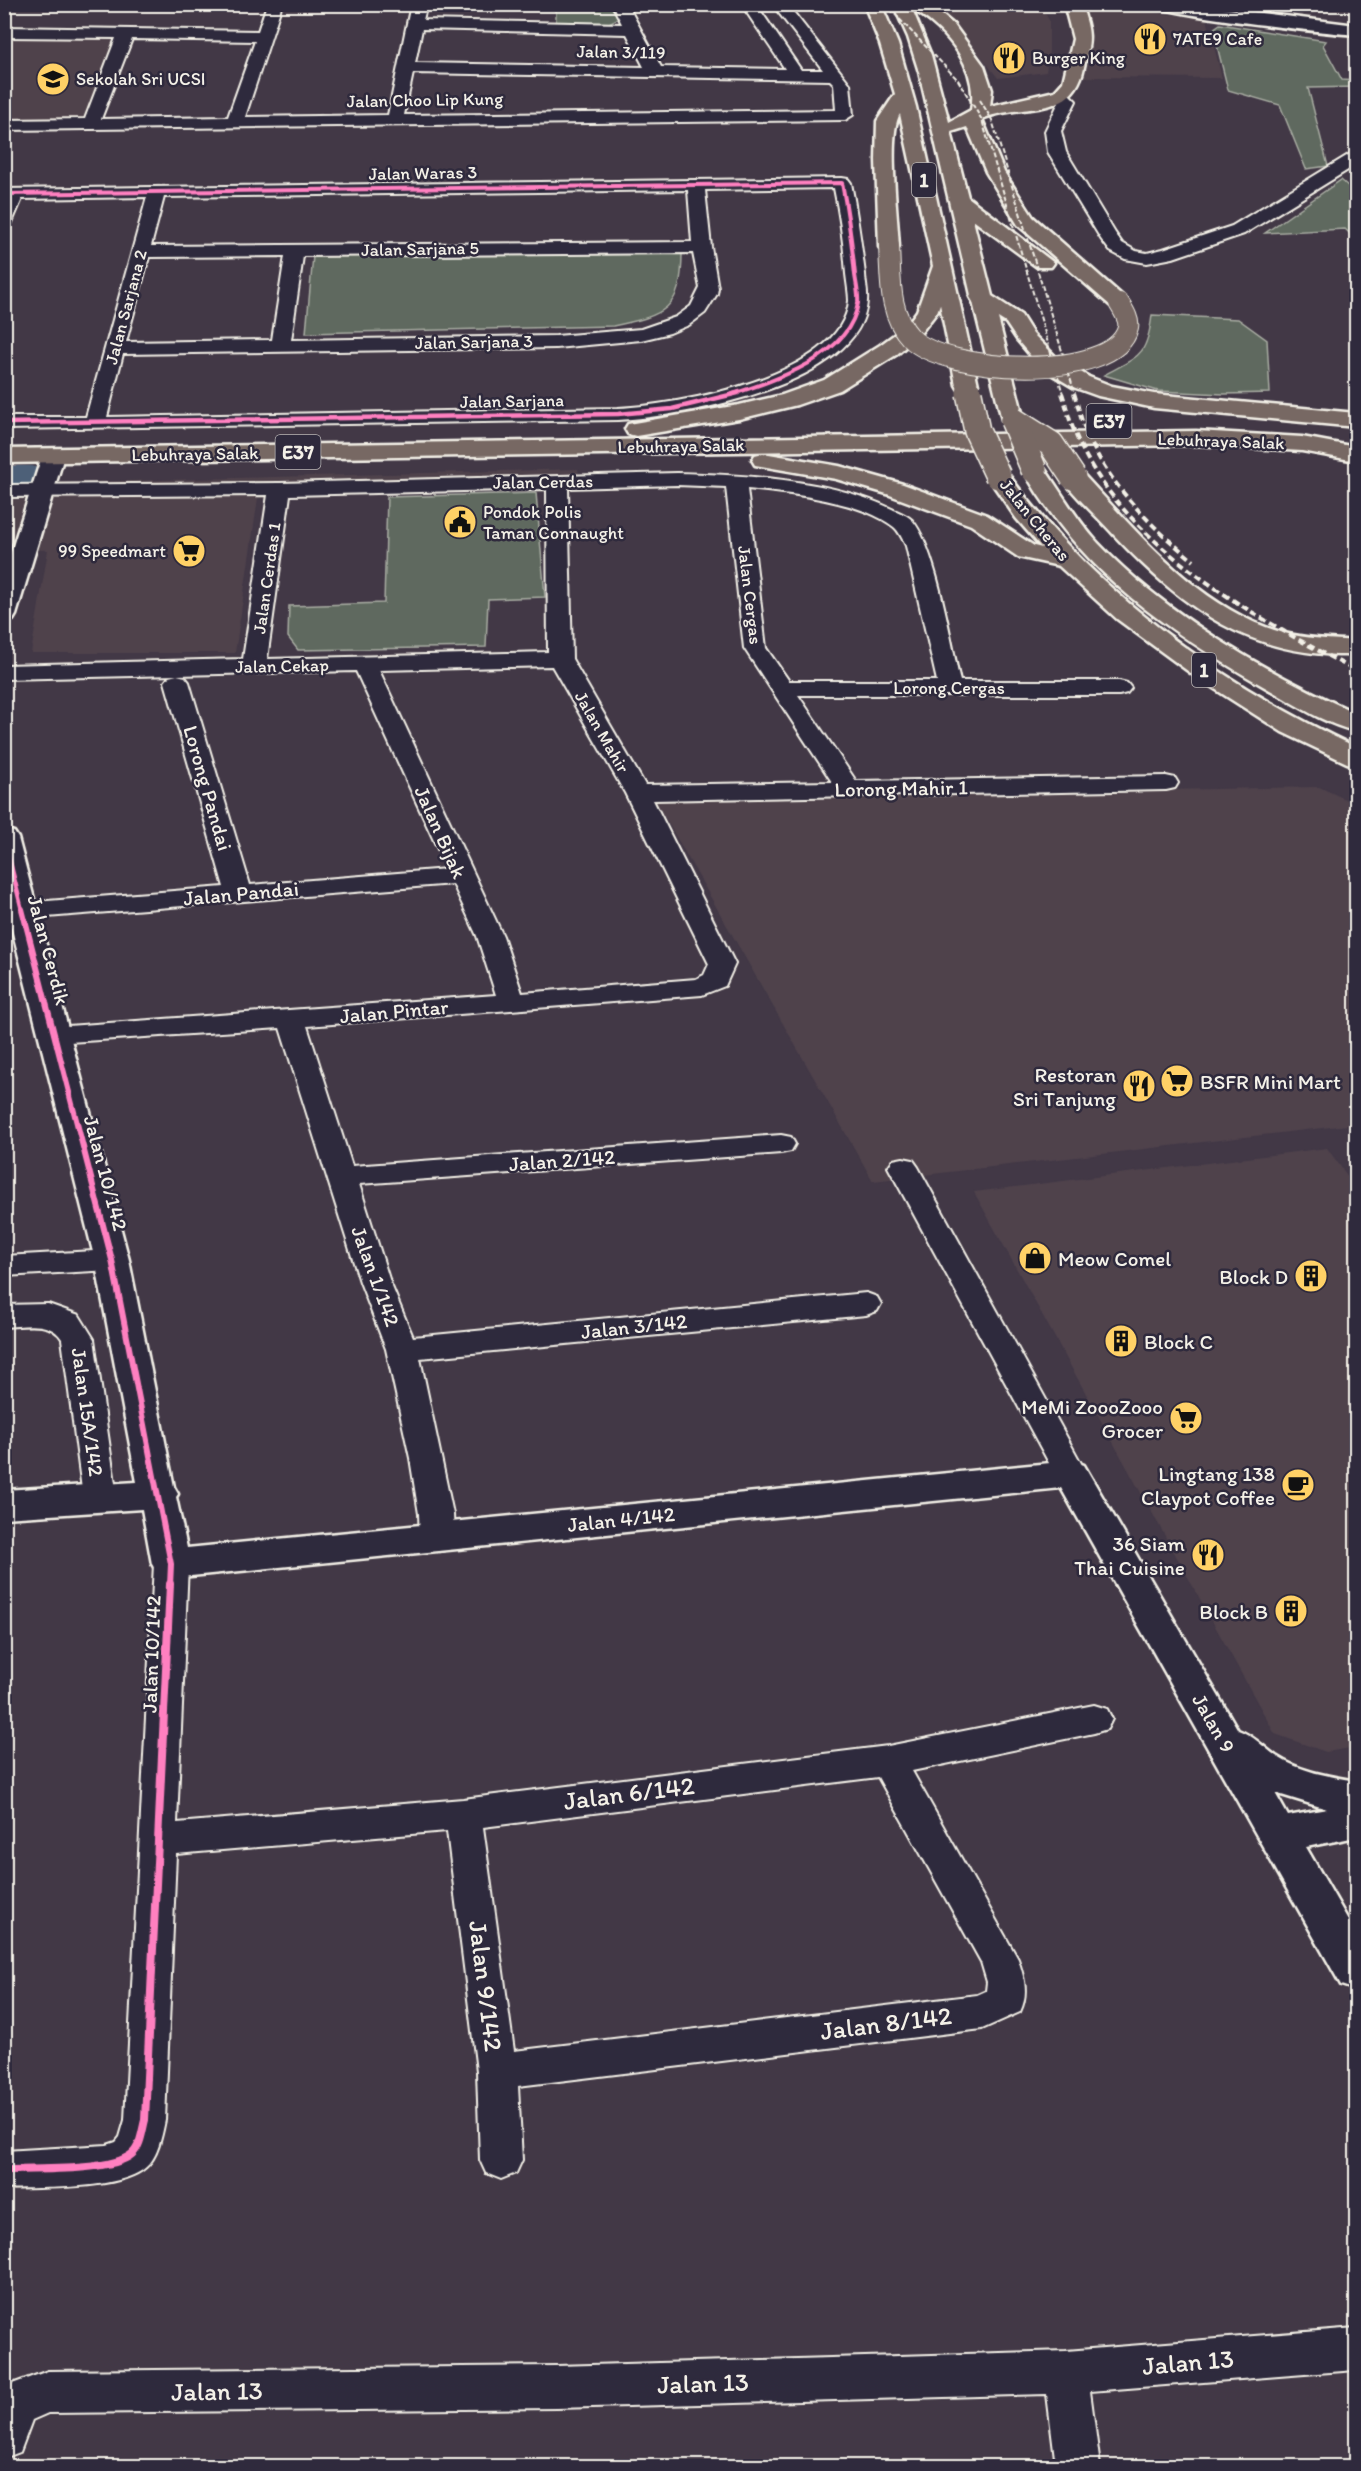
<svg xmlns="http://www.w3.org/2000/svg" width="1361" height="2471" viewBox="0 0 1361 2471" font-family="Itim,sans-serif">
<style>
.built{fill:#4f424c}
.green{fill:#5e695e;stroke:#a9ada3;stroke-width:1.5}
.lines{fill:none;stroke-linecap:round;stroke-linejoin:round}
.river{fill:#4d6178;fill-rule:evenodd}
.minor-casing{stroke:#f4f1e8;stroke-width:4}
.tertiary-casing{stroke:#f4f1e8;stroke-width:5}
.trunk-casing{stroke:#f4f1e8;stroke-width:5}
.minor{fill:#2f2a3d;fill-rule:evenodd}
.tertiary{fill:#2f2a3d;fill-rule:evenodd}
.trunk{fill:#776864;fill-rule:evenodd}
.rail-far1{stroke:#f4f1e8;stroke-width:2;stroke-dasharray:5 2;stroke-linecap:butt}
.rail{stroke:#f4f1e8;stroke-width:4;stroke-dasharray:7 4;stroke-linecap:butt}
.trunk-bridge-far1-casing{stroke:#f4f1e8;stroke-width:22;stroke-linecap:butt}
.trunk-bridge-casing{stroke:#f4f1e8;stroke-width:28;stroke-linecap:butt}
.trunk-bridge-far1{stroke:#776864;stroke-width:20}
.trunk-bridge{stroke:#776864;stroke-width:25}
.cycleway-far3-casing{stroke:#2f2a3d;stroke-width:6}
.cycleway-far2-casing{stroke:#2f2a3d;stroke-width:8}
.cycleway-far1-casing{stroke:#2f2a3d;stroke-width:10}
.cycleway-casing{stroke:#2f2a3d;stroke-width:11}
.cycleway-far3{stroke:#ff80c0;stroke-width:4}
.cycleway-far2{stroke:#ff80c0;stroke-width:4.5}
.cycleway-far1{stroke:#ff80c0;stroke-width:6}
.cycleway{stroke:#ff80c0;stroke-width:8}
.labels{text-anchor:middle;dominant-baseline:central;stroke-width:5;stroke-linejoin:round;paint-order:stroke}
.far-poi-label{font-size:18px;fill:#f4f1e8;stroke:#2f2a3d;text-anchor:start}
.far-street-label{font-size:18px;fill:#f4f1e8;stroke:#2f2a3d}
.shield{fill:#2f2a3d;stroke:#b9b5b5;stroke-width:1.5}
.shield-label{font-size:20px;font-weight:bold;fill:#f4f1e8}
.street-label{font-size:21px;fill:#f4f1e8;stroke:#2f2a3d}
.poi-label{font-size:21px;fill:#f4f1e8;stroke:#2f2a3d;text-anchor:end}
.near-street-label{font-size:26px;fill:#f4f1e8;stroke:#2f2a3d}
</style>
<rect width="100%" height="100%" fill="#423846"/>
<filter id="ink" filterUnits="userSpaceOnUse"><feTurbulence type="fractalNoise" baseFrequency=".0167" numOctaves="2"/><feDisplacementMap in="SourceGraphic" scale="12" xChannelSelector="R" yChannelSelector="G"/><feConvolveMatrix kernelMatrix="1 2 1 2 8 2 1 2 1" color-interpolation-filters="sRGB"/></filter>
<g filter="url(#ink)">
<g class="built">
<polygon points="931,5 1040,5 1049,20 1049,52 1046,72 998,78 968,40"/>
<polygon points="1081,5 1124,5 1131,9 1207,19 1222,78 1083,77 1091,55 1085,14"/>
<polygon points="5,37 118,38 86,119 5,119"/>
<polygon points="578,469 582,488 258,498 235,653 31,653 48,550 5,549 5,484"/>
<polygon points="1319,787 1356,804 1356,1124 873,1181 655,800"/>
<polygon points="1327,1148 1356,1188 1356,1747 1326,1752 1275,1734 974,1192"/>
</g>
<g class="green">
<polygon points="556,5 610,5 619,18 609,23 556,22"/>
<polygon points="1220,24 1326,41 1323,45 1342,80 1356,81 1356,87 1308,88 1328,166 1306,169 1280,105 1228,90 1213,29"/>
<polygon points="1341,180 1356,193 1356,239 1345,229 1265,233"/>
<path d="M682,253C682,310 665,315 613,326L306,333L313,256Z"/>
<path d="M1152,315L1238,319L1267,340L1270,393L1224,394L1158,391L1104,375C1139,356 1147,357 1152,315Z"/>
<polygon points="536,493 545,597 488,599 486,647 298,650 288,637 289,606 384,603 387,497"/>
</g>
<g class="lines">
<polygon class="river" points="4,466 31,466 42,469 47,476 42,483 31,486 4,486"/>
<g class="minor-casing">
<g id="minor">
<path d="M267,4H282L245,117L388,115L411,4H427L423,20L622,24L612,4H627L661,67L785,69L741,4H756L801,70H823L772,4H787L850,84L853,115L845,120L4,130V120L85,119L116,38L4,37V27L258,31ZM422,29L627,34L644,67L415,63ZM132,39L255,41L228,117L101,119ZM413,73L830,80L834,84L836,110L404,115Z"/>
<polygon points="1061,90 1067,92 1076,101 1061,131 1066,152 1115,233 1122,243 1136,251 1147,253 1163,249 1232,226 1350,154 1356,153 1356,165 1244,234 1173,258 1147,263 1125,259 1110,251 1101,239 1048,152 1045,131 1059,102 1053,95"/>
<path d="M842,178L848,179L851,183C857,213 861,243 865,274C865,282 868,292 867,301C862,385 682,417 618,420L4,429V417H86L147,197L22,199L10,227L4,228V189ZM834,188C840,217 844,245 846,274C847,283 849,293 849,301C842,377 677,405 618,408L107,417L123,354L556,348L641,340L670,333L689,325L705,313L717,294L718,288L711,247L705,190ZM688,190L692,242L151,246L164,197ZM693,253L700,288L691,306L676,317L641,329L556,336L291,340L303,256ZM285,256L272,340L126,342L149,257Z"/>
<path d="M677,473C745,475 830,479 892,509C898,512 907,515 912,520C936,547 951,643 960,681H1119L1127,683L1131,688L1127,693L1119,695H798L856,781L1166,776L1175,778L1178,783L1175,788L1166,790L653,800L735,964L725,986L702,995L307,1026L352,1166L781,1135L791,1137L795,1144L791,1151L781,1153L359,1184L390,1282L413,1337L866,1293L877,1297L881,1304L877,1311L866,1315L420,1358L453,1514L454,1538L449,1547L437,1551L425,1547L420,1538L419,1514L410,1458L386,1349L360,1282L280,1028L54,1043L44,1041L40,1035L44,1029L54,1027L496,995L477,936L453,884L22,919L13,917L9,911L13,905L22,903L224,887L165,682L169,677L177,675L185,677L189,682L250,885L447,869L356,671L4,679V665L243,659L268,495L4,497V485L280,483ZM677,485L726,487L744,648L832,782L645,785L572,659L568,488ZM547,489L548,652L267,659L290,495ZM747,489C788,493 862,501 894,527C899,531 903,540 906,546L937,681H789L766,648ZM552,666L625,793L709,964L704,975L696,979L522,993L503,936L379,670Z"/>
<polygon points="903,1158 913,1160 918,1167 1087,1474 1083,1483 1071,1486 1059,1483 1055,1474 888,1167 893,1160"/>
<polygon points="112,1250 123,1253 127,1260 123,1267 112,1270 4,1276 4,1256"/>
<path d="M48,1304L79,1315L94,1339L117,1497L112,1506L100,1509L88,1506L83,1497L62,1339C50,1320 25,1326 4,1327V1305Z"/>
<path d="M171,1551L183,1555L188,1564L177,1823L463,1799L888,1746L1094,1705L1107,1709L1112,1719L1107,1729L1094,1733L912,1771L1018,1959C1024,1978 1029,1993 1020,2012L982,2029L518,2086L522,2160L516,2173L501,2179L486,2173L480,2160L477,2071L447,1831L176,1854L165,2120C162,2135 158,2157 146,2167C120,2191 39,2187 4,2189V2151L107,2145L116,2142L120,2137L125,2120L154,1564L159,1555ZM878,1777L981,1962L987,1982L986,1991L977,1995L514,2051L483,1827Z"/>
<polygon points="1356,2328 1356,2370 1090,2391 1100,2466 1056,2466 1047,2394 557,2408 48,2413 32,2420 20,2452 4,2458 4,2387 48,2371 557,2366 1066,2351"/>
</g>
</g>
<g class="tertiary-casing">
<g id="tertiary">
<path d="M1151,4H1191L1356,25V35C1330,33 1161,15 1151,4Z"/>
<polygon points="53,449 61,451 64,456 16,615 13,620 4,622 4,574 42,456 45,451"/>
<path d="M4,830L14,832L18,838L129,1260L174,1487L178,1494L176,1497L187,1548L1071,1461L1084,1465L1238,1730C1253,1735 1263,1747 1276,1756C1301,1772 1328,1776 1356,1781V1837L1306,1847L1356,1934V1990L1341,1985L1061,1488L171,1578L158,1574L152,1564L142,1509L4,1518V1490L137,1482L95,1260L4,897ZM1275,1793L1327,1809L1288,1816Z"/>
</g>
</g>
<g class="trunk-casing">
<g id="trunk">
<path d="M864,4H881L898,44L916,107L978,385L975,390L967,392L959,390L956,385L940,304L937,312L920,334L896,355L840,390L797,405L739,419L636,436L628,434L625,429L628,424L739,405L782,395L824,380L880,345L906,326L917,311L933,266L900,114C887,133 898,220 899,247L896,251H882L879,247L876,160L877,121L895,94L880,44Z"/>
<path d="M893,4H929L954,25L984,66L992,90L990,106L1055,91L1063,82L1073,39L1064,4H1081C1091,33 1091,38 1084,67C1073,121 1021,102 982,119L1004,172L1033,217L1126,299L1129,303L1126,307L1119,309L1112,307L1018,225L986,172L967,127L951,132L968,197L1054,263L1051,267H1037L973,220L992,296L1021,315L1033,334L1057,358L1089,377L1112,386L1154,394L1356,413V427L1154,408L1098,396L1073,387L1041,368L1018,341L1006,323L998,318L1024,420L1021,425L1013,427L1005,425L1002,420L973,302L970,297L971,295L919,72L908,37ZM912,9C947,30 979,67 971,110L949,122L931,55Z"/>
<polygon points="1196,431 1302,437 1356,447 1356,461 1302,451 1196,445 4,463 4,449"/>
<path d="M763,453L839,466L903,484L987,515L1034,546L1042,548L1016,518L987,476L990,471L998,469L1006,471C1094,593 1221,684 1356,747V765L1347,763L1282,732L1196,677L1117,619L1059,566L1018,557L971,525L887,494L836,479L755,465L752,460L755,455Z"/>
<path d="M1034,463L1042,465C1061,492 1076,519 1098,543C1166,615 1267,673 1356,713V731C1327,725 1296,705 1270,690C1168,632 1082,573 1023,470L1026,465Z"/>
<path d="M1073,470L1081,472C1138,533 1200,610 1284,633C1307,639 1332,639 1356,641V655C1249,657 1185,610 1114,535C1097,516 1076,498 1061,477L1065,472Z"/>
</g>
</g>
<use href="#minor" class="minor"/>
<use href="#tertiary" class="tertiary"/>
<use href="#trunk" class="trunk"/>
<g class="rail-far1">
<polyline points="885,4 958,80 982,120 1063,394"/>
<polyline points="980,100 992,120 1075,394"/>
</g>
<g class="rail">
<path d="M1062,393C1066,404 1068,417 1073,428C1116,542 1254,616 1356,671"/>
<path d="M1074,393C1078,405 1080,417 1085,429C1106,482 1150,526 1194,561"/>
</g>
<g class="trunk-bridge-far1-casing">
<g id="trunk-bridge-far1">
<path d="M889,247C891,278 888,314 911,338C944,373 1115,383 1128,328C1130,320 1123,310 1119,303"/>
<polyline points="967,385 969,394"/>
</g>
</g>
<g class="trunk-bridge-casing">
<g id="trunk-bridge">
<polyline points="969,393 977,431 998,476"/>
<polyline points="1013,420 1051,444 1073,477"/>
<polyline points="1013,420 1034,470"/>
</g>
</g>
<use href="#trunk-bridge-far1" class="trunk-bridge-far1"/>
<use href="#trunk-bridge" class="trunk-bridge"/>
<g class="cycleway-far3-casing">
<path id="cycleway-far3" d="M4,194L842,183C848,214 852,244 855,275C856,283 859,294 858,303C850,356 777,380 733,394"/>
</g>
<g class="cycleway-far2-casing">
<g id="cycleway-far2">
<polyline points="4,423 618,414 672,409 738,393"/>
<polyline points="4,838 22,910"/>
</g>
</g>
<g class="cycleway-far1-casing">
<polyline id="cycleway-far1" points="22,909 112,1260 171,1564 170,1586"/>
</g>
<g class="cycleway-casing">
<path id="cycleway" d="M4,2170C32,2169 112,2172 132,2154C141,2146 142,2131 145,2120L170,1584"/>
</g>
<use href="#cycleway-far3" class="cycleway-far3"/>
<use href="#cycleway-far2" class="cycleway-far2"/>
<use href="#cycleway-far1" class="cycleway-far1"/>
<use href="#cycleway" class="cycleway"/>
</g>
</g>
<defs>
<g id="restaurant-disc" transform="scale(1.725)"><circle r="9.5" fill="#ffd166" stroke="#2f2a3d"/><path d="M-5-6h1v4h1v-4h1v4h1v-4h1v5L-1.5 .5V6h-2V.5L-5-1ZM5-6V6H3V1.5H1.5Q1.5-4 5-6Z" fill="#111"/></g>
<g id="school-disc" transform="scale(1.725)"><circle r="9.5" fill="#ffd166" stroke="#2f2a3d"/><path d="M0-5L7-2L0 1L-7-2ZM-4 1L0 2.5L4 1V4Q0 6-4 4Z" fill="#111"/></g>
<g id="civic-disc" transform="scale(1.725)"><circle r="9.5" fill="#ffd166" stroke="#2f2a3d"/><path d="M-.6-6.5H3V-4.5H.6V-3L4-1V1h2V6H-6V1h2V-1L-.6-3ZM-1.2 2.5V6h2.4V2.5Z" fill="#111"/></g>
<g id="supermarket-disc" transform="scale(1.725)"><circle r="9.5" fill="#ffd166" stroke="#2f2a3d"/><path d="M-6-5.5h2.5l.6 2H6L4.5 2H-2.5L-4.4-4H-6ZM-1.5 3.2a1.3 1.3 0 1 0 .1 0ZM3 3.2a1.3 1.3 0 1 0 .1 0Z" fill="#111"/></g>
<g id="shop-disc" transform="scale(1.725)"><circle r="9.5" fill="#ffd166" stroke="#2f2a3d"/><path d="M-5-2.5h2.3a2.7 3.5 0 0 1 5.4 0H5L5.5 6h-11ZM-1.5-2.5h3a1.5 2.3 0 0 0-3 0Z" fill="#111"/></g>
<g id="building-disc" transform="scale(1.725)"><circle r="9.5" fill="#ffd166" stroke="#2f2a3d"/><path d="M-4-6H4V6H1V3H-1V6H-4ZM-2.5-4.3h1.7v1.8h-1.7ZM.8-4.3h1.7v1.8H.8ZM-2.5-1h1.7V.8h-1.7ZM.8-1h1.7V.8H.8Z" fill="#111"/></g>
<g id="cafe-disc" transform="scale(1.725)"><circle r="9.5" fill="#ffd166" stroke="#2f2a3d"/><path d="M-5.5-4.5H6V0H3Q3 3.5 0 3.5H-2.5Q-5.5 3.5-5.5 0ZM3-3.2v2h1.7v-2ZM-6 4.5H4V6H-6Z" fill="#111"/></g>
</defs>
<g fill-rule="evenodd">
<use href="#restaurant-disc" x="1150" y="39"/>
<use href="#restaurant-disc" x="1009" y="58"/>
<use href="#school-disc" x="53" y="79"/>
<use href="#civic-disc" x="460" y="522"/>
<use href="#supermarket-disc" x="189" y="551"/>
<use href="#supermarket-disc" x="1177" y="1081"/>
<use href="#restaurant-disc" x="1139" y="1086"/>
<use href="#shop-disc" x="1035" y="1258"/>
<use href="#building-disc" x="1311" y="1276"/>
<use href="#building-disc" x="1121" y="1341"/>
<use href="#supermarket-disc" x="1186" y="1418"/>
<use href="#cafe-disc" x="1298" y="1485"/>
<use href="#restaurant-disc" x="1208" y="1555"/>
<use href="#building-disc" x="1291" y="1611"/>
</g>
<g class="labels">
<g class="far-poi-label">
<text x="1173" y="39">7ATE9 Cafe</text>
<text x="1032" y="58">Burger King</text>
<text x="76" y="79">Sekolah Sri UCSI</text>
<text x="483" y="512">Pondok Polis<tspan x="483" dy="21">Taman Connaught</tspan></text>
<text x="166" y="551" text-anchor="end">99 Speedmart</text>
</g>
<g class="far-street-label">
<text transform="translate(621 52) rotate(1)">Jalan 3/119</text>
<text transform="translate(425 100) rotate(-1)">Jalan Choo Lip Kung</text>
<text transform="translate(423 173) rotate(-1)">Jalan Waras 3</text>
<text transform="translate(420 249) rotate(-1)">Jalan Sarjana 5</text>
<text transform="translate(126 307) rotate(-75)">Jalan Sarjana 2</text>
<text transform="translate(474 342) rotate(-1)">Jalan Sarjana 3</text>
<text transform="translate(512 401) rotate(-1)">Jalan Sarjana</text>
<text transform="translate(1221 441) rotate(2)">Lebuhraya Salak</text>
<text transform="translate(681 446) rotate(-1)">Lebuhraya Salak</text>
<text transform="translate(195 454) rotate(-1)">Lebuhraya Salak</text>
<text transform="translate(543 482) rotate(-1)">Jalan Cerdas</text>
<text transform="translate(1035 520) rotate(51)">Jalan Cheras</text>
<text transform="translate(267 578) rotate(-82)">Jalan Cerdas 1</text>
<text transform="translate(750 595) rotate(83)">Jalan Cergas</text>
<text transform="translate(282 666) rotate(-1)">Jalan Cekap</text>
<text x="949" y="688">Lorong Cergas</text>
<text transform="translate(602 732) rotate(60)">Jalan Mahir</text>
</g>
<g class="shield">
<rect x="912" y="163" width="24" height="34" rx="4.5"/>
<rect x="1086.5" y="404" width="45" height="34" rx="4.5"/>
<rect x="275.5" y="435" width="45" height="34" rx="4.5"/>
<rect x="1192" y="653" width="24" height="34" rx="4.5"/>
</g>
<g class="shield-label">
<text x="924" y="180">1</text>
<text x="1109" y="421">E37</text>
<text x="298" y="452">E37</text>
<text x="1204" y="670">1</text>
</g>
<g class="street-label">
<text transform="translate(208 788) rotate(74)">Lorong Pandai</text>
<text transform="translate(901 788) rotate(-1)">Lorong Mahir 1</text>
<text transform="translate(441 832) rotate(66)">Jalan Bijak</text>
<text transform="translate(241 893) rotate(-5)">Jalan Pandai</text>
<text transform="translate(49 950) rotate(75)">Jalan Cerdik</text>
<text transform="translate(394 1011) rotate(-5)">Jalan Pintar</text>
<text transform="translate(562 1160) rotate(-4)">Jalan 2/142</text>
<text transform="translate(106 1173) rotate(75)">Jalan 10/142</text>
<text transform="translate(376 1276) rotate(70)">Jalan 1/142</text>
<text transform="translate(634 1326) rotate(-6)">Jalan 3/142</text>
<text transform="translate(88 1412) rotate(82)">Jalan 15A/142</text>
<text transform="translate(621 1519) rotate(-6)">Jalan 4/142</text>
<text transform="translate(151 1654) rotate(-88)">Jalan 10/142</text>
<text transform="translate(1214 1723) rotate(60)">Jalan 9</text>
</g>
<g class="poi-label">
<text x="1116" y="1074">Restoran<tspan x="1116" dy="24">Sri Tanjung</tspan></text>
<text x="1200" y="1081" text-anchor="start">BSFR Mini Mart</text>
<text x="1058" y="1258" text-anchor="start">Meow Comel</text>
<text x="1288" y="1276">Block D</text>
<text x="1144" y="1341" text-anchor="start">Block C</text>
<text x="1163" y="1406">MeMi ZoooZooo<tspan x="1163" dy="24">Grocer</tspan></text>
<text x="1275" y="1473">Lingtang 138<tspan x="1275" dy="24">Claypot Coffee</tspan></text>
<text x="1185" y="1543">36 Siam<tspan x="1185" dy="24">Thai Cuisine</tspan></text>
<text x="1268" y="1611">Block B</text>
</g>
<g class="near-street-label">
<text transform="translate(629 1793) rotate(-7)">Jalan 6/142</text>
<text transform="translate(486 1986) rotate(83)">Jalan 9/142</text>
<text transform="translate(886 2023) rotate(-7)">Jalan 8/142</text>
<text transform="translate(1188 2362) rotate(-5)">Jalan 13</text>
<text transform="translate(703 2383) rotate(-2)">Jalan 13</text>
<text transform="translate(217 2391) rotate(-1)">Jalan 13</text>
</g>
</g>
<rect width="1361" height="2471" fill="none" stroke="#2f2a3d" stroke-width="24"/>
<rect x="12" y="12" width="1337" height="2447" fill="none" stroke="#f4f1e8" stroke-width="2" filter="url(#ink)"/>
</svg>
